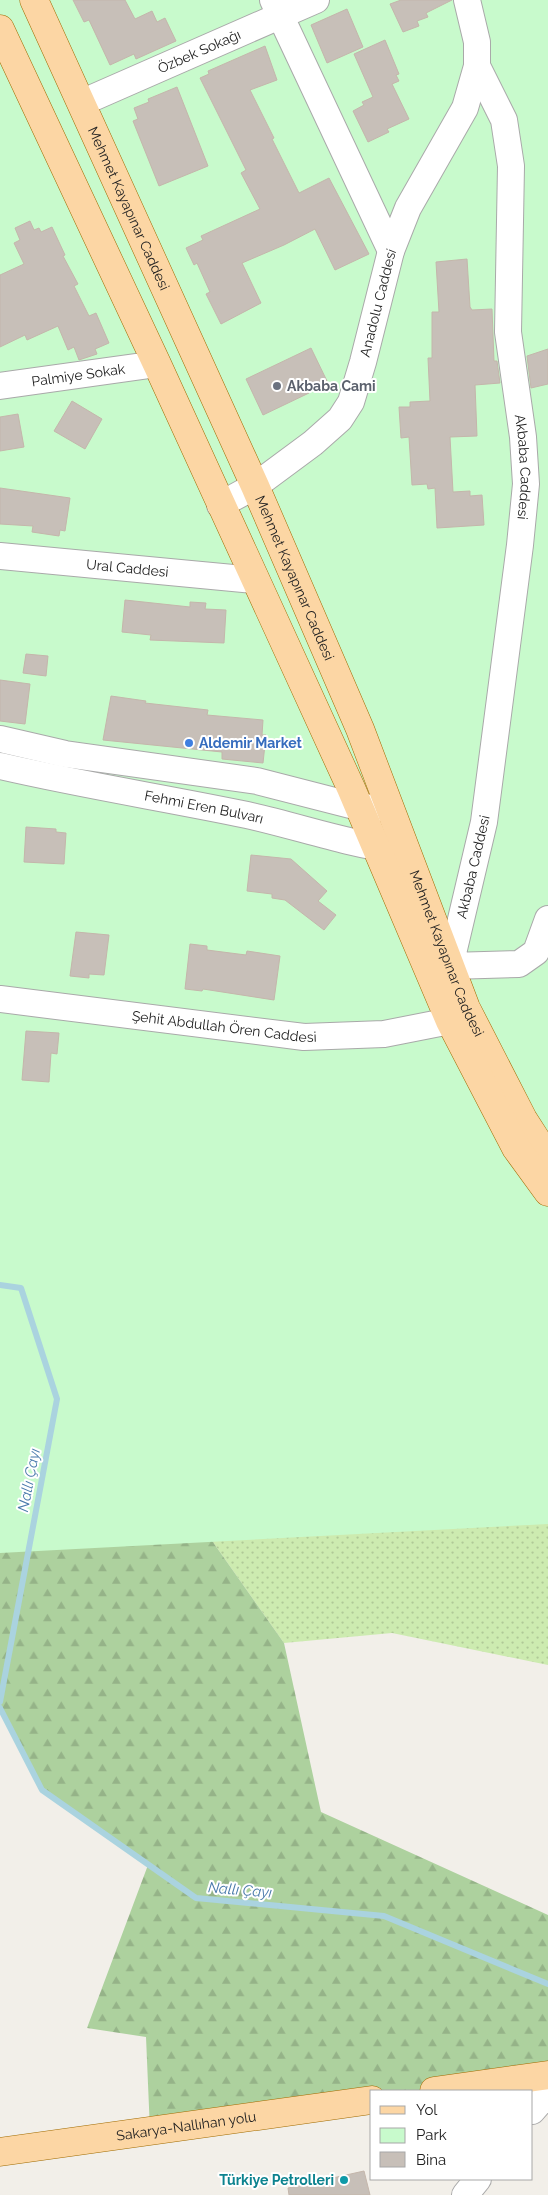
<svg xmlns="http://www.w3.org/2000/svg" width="548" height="2195" viewBox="0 0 548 2195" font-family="Raleway,sans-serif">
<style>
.grass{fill:url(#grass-dots)}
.forest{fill:url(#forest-firs)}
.park{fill:#c8facc}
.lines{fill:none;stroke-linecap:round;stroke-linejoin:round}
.stream{stroke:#aad3df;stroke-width:6}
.building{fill:#c7bfb8;stroke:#c4b6ab}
.minor-casing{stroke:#a9a9a9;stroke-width:28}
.major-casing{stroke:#a06b00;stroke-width:29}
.minor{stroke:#fff;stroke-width:26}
.major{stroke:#fcd6a4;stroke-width:28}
.worship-dot{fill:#6b7280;stroke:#fff;stroke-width:2}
.shop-dot{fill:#3f7fe0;stroke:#fff;stroke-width:2}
.culture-dot{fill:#0f9aa8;stroke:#fff;stroke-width:2}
.labels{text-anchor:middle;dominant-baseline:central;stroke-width:4;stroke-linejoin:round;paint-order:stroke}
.street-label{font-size:14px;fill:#222;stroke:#fff}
.worship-label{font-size:14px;font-weight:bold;fill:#5b616d;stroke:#fff;text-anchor:start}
.shop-label{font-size:14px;font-weight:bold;fill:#366cbe;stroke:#fff;text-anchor:start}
.culture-label{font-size:14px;font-weight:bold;fill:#0d838f;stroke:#fff;text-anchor:end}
.water-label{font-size:15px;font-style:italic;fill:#4a7aab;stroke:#fff}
</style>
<defs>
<pattern id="grass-dots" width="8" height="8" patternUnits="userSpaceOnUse" patternTransform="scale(1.25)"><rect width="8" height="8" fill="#cdebb0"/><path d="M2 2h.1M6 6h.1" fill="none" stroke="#b0c997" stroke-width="1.8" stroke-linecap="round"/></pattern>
<pattern id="forest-firs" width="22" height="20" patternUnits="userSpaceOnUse" patternTransform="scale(1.25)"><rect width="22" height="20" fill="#add19e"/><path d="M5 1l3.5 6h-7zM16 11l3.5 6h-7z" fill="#95b388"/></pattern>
</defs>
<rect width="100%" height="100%" fill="#f2efe9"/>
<polygon class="grass" points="548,1226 548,1665 392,1633 284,1643 191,1511"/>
<polygon class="forest" points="0,1417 191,1511 284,1643 321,1812 548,1915 548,2075 434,2091 372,2091 150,2131 146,2037 87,2028 148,1865 39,1785 0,1708"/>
<polygon class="park" points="0,0 548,0 548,1524 0,1553"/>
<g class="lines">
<g class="stream">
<polyline points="0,1285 21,1288 57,1399 0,1702"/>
<polyline points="0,1708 42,1790 196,1898 384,1916 548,1984"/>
</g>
</g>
<g class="building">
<polygon points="73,0 125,0 135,19 152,11 157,22 165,18 176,41 136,59 134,54 110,65 89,20 84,22"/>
<polygon points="401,0 452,0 426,13 428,17 417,21 419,26 403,32 390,4"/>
<polygon points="347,9 363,47 327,63 311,25"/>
<polygon points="385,40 399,74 396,75 399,81 392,84 409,119 387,129 389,132 368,142 353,111 364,105 362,102 373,97 354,54"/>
<polygon points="265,46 277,80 250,90 274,138 272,139 299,193 329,178 369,254 335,270 315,229 284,245 242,263 261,303 221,324 206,294 210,292 197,263 194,265 186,248 203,240 201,236 260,209 241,173 246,170 200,78 209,74 208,71"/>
<polygon points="177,87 208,166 159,186 133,121 138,119 134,108 149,102 148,99"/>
<polygon points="30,221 34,230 39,228 41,232 52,227 65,255 63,256 78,284 74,286 89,316 96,313 109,343 95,349 97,354 79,360 74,347 68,350 58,326 27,340 25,335 0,347 0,275 24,264 14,243 20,240 15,228"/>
<polygon points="467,259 470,307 472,310 492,309 494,361 497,361 500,383 475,385 477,436 450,437 453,492 470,491 470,496 482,495 484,525 437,528 435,488 428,489 427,484 412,485 409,437 401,438 399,407 410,407 410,402 430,401 428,358 432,358 432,312 439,312 436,262"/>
<polygon points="311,348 327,381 307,390 309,393 263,415 246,379"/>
<polygon points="548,349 548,384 531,388 527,356"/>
<polygon points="72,401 102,419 85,449 54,431"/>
<polygon points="18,414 24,447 0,451 0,417"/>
<polygon points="0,488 70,498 65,531 60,530 59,536 32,532 33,526 0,524"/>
<polygon points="125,600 190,607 190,602 206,603 205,609 226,610 224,643 150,640 151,635 122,632"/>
<polygon points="26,654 48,656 46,676 23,673"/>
<polygon points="0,680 30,684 25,724 0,721"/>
<polygon points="111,696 146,701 145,703 208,710 207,715 263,720 262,735 266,735 263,763 222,759 222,752 103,740"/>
<polygon points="26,827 56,829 56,832 66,833 64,864 24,862"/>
<polygon points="251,855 291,859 327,891 318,901 336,915 324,930 285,900 272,898 272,894 247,891"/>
<polygon points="76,932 109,935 104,975 89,974 89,978 70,976"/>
<polygon points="190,944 207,946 207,950 246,955 247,951 280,956 274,1000 203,989 202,991 185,989"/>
<polygon points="26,1031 59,1033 57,1054 51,1053 49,1082 22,1080"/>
<polygon points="364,2171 370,2195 289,2195 288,2188"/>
</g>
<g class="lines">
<g class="minor-casing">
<g id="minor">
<polyline points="273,0 391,251"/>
<path id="s1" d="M467,0L477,42V66L504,120L511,166L508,332L523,437L526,484L520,545L484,822L450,966L519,964L536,952L548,919"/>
<path id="s2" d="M81,103L316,0"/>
<path id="s3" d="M0,386L157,364"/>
<path id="s4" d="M220,505L255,486L313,443L340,419L351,402L363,362L391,251L408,208L465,108L477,66"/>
<path id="s5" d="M0,556L254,580"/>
<polyline points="0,739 65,754 257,781 358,807 378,808"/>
<path id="s6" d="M0,766C82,785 165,798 247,815C297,826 344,843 395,850"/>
<path id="s7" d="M0,999L304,1037L384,1034L450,1021"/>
<polyline points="532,2111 548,2093"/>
<polyline points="465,2195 478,2179"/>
</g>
</g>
<g class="major-casing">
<g id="major">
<path id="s8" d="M34,0L255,486L360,729L466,1008L523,1119L548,1158"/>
<polyline points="0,29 157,364 351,788 450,1021 516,1148 548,1192"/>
<polyline points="434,2091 548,2075"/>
<path id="s9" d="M0,2152L372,2100"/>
</g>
</g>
<use href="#minor" class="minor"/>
<use href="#major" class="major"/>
</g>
<circle class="worship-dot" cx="277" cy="386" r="5"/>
<circle class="shop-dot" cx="189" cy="743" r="5"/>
<circle class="culture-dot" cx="344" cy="2180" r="5"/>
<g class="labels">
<g class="street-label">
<text stroke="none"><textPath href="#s2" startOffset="129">Özbek Sokağı</textPath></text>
<text stroke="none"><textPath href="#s8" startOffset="229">Mehmet Kayapınar Caddesi</textPath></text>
<text stroke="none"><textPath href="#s4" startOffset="271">Anadolu Caddesi</textPath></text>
<text stroke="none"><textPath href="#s3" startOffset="79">Palmiye Sokak</textPath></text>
<text stroke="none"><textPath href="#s1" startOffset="476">Akbaba Caddesi</textPath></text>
<text stroke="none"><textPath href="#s5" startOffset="128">Ural Caddesi</textPath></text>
<text stroke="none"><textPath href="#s8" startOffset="634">Mehmet Kayapınar Caddesi</textPath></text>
<text stroke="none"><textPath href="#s6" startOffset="208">Fehmi Eren Bulvarı</textPath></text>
<text transform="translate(473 867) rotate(-77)">Akbaba Caddesi</text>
<text stroke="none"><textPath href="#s8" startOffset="1039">Mehmet Kayapınar Caddesi</textPath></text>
<text stroke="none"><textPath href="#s7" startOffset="226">Şehit Abdullah Ören Caddesi</textPath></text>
<text stroke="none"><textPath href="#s9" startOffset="188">Sakarya-Nallıhan yolu</textPath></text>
</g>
<g class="worship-label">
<text x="287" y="386">Akbaba Cami</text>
</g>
<g class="shop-label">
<text x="199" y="743">Aldemir Market</text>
</g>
<g class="culture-label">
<text x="334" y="2180">Türkiye Petrolleri</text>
</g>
<g class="water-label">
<text transform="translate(29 1480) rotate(-79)">Nallı Çayı</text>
<text transform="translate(240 1890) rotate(5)">Nallı Çayı</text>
</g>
</g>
<rect x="370" y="2090" width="162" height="90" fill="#ffffff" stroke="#a7a7a7"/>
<rect x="380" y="2106" width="25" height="8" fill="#fcd6a4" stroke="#a7a7a7"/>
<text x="416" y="2115" font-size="15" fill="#222222">Yol</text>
<rect x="380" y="2128" width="25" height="15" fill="#c8facc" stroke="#a7a7a7"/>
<text x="416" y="2140" font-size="15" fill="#222222">Park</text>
<rect x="380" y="2152" width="25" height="15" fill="#c7bfb8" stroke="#a7a7a7"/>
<text x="416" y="2165" font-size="15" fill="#222222">Bina</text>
</svg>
